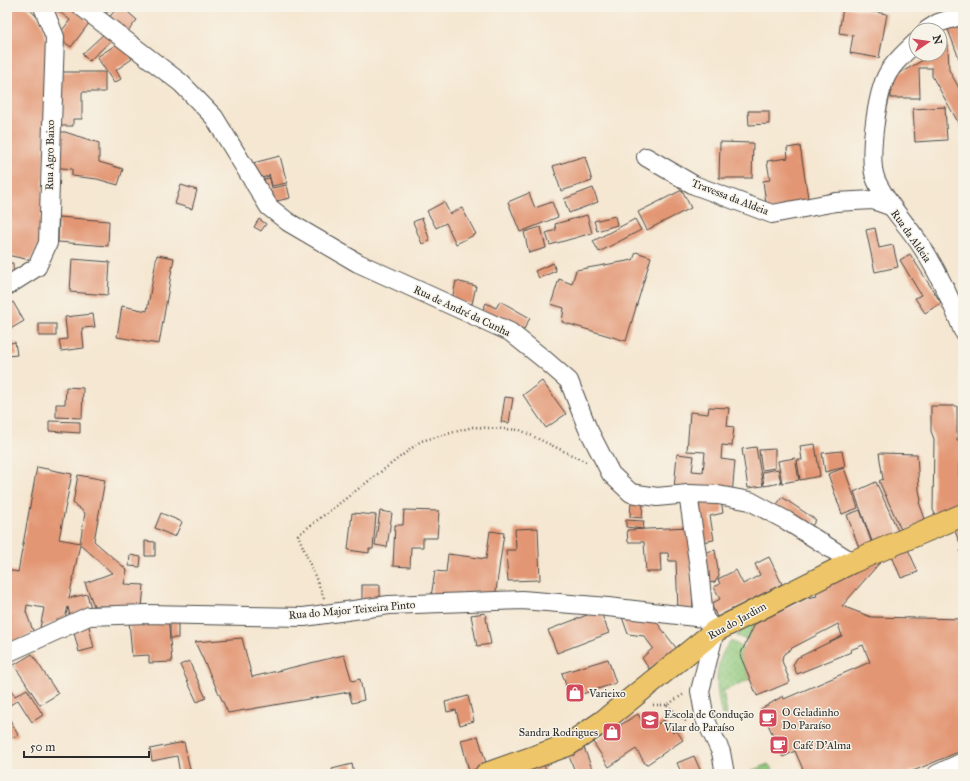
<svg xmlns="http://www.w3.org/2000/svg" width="970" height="781" viewBox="0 0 970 781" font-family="'IM FELL Great Primer',serif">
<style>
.park{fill:url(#park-dots);stroke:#5d7a54}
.building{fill:#e39673}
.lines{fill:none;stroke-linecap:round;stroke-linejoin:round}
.minor-casing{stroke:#494744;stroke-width:20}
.major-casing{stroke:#494744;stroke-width:24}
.path{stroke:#494744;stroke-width:2.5;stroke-dasharray:1 3;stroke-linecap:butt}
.minor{stroke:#fff;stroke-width:18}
.major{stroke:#eec569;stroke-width:22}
.labels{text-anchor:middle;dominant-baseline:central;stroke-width:3;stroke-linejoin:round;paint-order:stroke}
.street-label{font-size:11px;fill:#2b2b2b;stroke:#f7f3e8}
.poi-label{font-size:11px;fill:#2b2b2b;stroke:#f7f3e8;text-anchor:start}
</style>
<defs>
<pattern id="park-dots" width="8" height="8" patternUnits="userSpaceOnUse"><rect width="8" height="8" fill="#8fc97d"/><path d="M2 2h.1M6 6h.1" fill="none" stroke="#75a367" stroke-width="1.8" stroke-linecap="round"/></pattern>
</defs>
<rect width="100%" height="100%" fill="#f7f3e8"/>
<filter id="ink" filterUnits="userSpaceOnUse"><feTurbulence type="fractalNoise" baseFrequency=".025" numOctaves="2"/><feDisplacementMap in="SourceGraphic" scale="8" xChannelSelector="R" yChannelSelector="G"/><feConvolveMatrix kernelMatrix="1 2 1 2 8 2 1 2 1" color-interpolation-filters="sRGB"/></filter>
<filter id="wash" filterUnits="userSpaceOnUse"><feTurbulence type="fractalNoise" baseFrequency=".012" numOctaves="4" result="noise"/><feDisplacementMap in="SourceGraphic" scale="16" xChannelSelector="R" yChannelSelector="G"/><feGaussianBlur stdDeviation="0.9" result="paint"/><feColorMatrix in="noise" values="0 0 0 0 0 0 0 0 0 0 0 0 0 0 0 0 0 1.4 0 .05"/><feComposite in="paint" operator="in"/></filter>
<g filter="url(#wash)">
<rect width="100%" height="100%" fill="#f5e7d1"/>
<g class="park">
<polygon points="781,605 783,611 748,640 736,636 751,620"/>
<path d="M731,641L744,648L740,655L750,679L723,691L727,715H722C716,691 712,661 731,641Z"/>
<polygon points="768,764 776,774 753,774 752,771"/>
</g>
<g id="blocks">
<g class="building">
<polygon points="7,7 27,7 40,20 49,50 40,243 30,260 7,255"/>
<polygon points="45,7 71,7 90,22 71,47 57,37 70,20 56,9 52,13"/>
<polygon points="89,7 115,7 99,18"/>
<polygon points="118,7 122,7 137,20 124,36 106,21"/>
<polygon points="843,7 887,14 879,58 850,53 853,35 839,33"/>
<polygon points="943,7 963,7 946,15"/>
<polygon points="963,22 963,69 947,27"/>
<polygon points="105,33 112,40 89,61 82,54"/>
<polygon points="944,38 948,46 949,70 963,95 963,131 932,76 932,68 919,68 920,98 891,98 891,78 934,54 940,54 940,40"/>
<polygon points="120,42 132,59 116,70 121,79 114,83 97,57"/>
<polygon points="57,72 105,72 105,92 82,92 82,119 73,119 73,126 57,126"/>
<polygon points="945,107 947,140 915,142 913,109"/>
<polygon points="748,111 769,111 769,124 749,125"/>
<polygon points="52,132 65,132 99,143 99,162 123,169 118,185 97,179 72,176 72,169 52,167"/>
<polygon points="720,142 753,143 752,178 719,178"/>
<polygon points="800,146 809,204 767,211 763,181 770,180 767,161 788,158 787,148"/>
<polygon points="280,156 287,183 272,186 269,174 269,176 257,179 253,163"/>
<polygon points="585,156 592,181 561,191 553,166"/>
<polygon points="270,178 272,188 287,185 290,198 268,203 264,179"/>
<polygon points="181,185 197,190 192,209 175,204"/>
<polygon points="593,188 598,202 569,213 564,199"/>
<polygon points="682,190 691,208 647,230 638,212"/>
<polygon points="529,193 535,208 552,202 558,217 520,232 508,202"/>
<polygon points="444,202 450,214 462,208 476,234 456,244 446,223 436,228 427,211"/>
<polygon points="587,215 592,233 550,245 546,233 556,230 555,224"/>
<polygon points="615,216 617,225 597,231 594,221"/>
<polygon points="59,217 109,221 108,246 58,242"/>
<polygon points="422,218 430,241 422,244 413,222"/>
<polygon points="259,219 266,224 261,231 254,227"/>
<polygon points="635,219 641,230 599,252 593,241"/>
<polygon points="541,227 546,248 529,253 524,232"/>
<polygon points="875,228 879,248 893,245 898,267 875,272 866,230"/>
<polygon points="636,252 651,257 626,341 562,322 564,308 551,304 559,279 572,284 576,270 633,260"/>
<polygon points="910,254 941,303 925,313 915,298 921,295 900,260"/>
<polygon points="157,255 174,258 159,344 117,337 122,306 147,311"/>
<polygon points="72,259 110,262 108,295 70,292"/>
<polygon points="7,263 13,263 14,286 7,286"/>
<polygon points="553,263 556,271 539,278 535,271"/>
<polygon points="456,281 476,286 472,304 452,300"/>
<polygon points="500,301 530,318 522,333 482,312 486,303 496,308"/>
<polygon points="13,302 24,321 7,331 7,306"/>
<polygon points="93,314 95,327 82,328 84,348 61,351 59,340 67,339 65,317"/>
<rect x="39" y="324" width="17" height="12"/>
<polygon points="15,342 17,355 7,356 7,344"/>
<polygon points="542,381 566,414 546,428 523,395"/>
<polygon points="66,387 83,388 82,418 56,417 56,404 65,404"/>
<polygon points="505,397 513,398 509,423 501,422"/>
<polygon points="931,406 957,406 957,440 963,440 963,463 959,463 959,477 963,477 963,506 936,516 933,510 934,439 931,431"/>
<polygon points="709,407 729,408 727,426 734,427 732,446 722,445 721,459 735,461 732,495 674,489 677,454 694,456 692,471 703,472 705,452 687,451 690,412 708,414"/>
<polygon points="49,421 80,422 80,433 49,431"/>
<polygon points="815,444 820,476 800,480 797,460 802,460 800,446"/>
<polygon points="756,447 763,486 748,488 742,449"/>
<polygon points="775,449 775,468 762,470 759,450"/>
<polygon points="842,451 845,467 825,472 822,453"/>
<polygon points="879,453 917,454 919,490 921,501 919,502 926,522 902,532 879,481 883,479"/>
<polygon points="795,458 799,480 782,483 778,461"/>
<polygon points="37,467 72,474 59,539 80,543 85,513 73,503 78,475 105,480 94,541 127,570 124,584 144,585 142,607 94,606 85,583 112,573 80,544 69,598 87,594 92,612 70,617 68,607 65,618 40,628 44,608 27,605 26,612 34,633 7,644 7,570 18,572"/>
<polygon points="844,468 858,508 842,514 828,474"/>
<polygon points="778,469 781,483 764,486 762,472"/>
<polygon points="876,482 899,533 873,544 854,492"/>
<polygon points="782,497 816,520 808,531 774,509"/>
<polygon points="721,500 723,513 710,516 714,540 701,542 694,505"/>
<polygon points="631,502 643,504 642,518 630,517"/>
<polygon points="404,510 439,511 437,538 423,538 423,547 411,547 410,567 393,566 395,525 403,525"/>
<polygon points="860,510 872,544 859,548 847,515"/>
<polygon points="380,511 392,513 387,547 375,545"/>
<polygon points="161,513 182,522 175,537 155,528"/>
<polygon points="352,513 376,515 373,549 369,549 369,553 348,550"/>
<polygon points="626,520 644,521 643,529 626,527"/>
<polygon points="963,522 963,558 960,551 963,550 953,527"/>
<polygon points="689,527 693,610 678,610 676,561 669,561 668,553 660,553 661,572 646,572 644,542 628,542 627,530"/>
<polygon points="538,528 540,580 508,581 506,550 516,550 515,529"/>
<polygon points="490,531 504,533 495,598 459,593 458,601 431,597 435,571 446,572 448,554 486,559"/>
<polygon points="145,541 155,542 155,556 145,556"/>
<polygon points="907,547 918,572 901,578 891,554"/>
<polygon points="715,550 719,576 715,582 708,583 702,553"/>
<polygon points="130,555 141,557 140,567 129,566"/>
<polygon points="769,557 782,584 717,617 711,604 720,599 714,587 720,584 718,579 736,570 743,584 760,575 755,564"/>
<polygon points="883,559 842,606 871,617 963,619 963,750 906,774 805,774 795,751 783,757 761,709 783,696 784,699 870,662 863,645 850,650 851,652 797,674 793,665 797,658 842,636 838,624 792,648 783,655 782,661 790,682 757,696 740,655 755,624 807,598 817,596 814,589"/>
<rect x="362" y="585" width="18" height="18"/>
<polygon points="600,610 609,633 557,653 548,630"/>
<polygon points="485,613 491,644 477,646 471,615"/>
<polygon points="622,617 655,620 677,649 649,669 642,658 653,648 644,636 628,634"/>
<polygon points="168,618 172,662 149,663 149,655 132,656 129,620"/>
<rect x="170" y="620" width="8" height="18"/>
<polygon points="88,622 94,648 79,652 72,625"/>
<polygon points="242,638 252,677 344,655 352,681 360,679 364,700 352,703 349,692 228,713 195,642"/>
<polygon points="32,654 58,694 40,705 14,665"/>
<polygon points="608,659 616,683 570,698 562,673"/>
<polygon points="189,661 206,698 197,702 180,665"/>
<polygon points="7,684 15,696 27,689 43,715 32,722 18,700 7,707"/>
<polygon points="468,696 474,721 460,725 456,710 447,712 445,702"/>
<polygon points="638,714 643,723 653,716 658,724 664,720 673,733 676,730 683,740 646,765 636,749 609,767 593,742"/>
<polygon points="9,718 18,735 12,738 7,727 7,719"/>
<polygon points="478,736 487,766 469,771 461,740"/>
<polygon points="184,742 191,774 180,774 177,756 152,761 150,749"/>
<polygon points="583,745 594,774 576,774 567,751"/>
<polygon points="694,756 702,774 682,774 677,763"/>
<polygon points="352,764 354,774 333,774 332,769"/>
<polygon points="544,764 547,774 516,774"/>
</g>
</g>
</g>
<g filter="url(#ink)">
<use href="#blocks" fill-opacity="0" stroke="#494744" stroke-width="1"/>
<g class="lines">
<g class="minor-casing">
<g id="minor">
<polyline points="82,7 181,83 214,117 269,207 288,222 358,263 510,332 545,360 569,381 587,427 611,474 631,493 657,497 688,494 718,495 750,501 787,521 852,562"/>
<polyline points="927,30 938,23 963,15"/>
<path d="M916,42C906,52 895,61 888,73C877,92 867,159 876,180C887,205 907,224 922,247C939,273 952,302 963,331"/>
<polyline points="646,157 694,185 772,214 836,202 873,200 890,206"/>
<polyline points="7,286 37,267 48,243 55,37 43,7"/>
<polyline points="688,494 699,568 704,618 715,631 700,691 705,719 721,752 725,774"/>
<polyline points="7,653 89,616 147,614 304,617 389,605 522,600 608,607 704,618"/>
<polyline points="937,774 963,762"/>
</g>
</g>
<g class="major-casing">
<polyline id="major" points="486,774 568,745 602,722 715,631 852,562 963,515"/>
</g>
<g class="path">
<polyline points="324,598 298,535 421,441 473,427 520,430 586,462"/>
<polyline points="653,705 667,705 684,694"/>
<polyline points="667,705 688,723"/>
</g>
<use href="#minor" class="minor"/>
<use href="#major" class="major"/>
</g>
</g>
<defs>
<g id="shop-square" transform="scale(1)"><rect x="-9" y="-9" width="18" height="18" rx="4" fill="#d1495b" stroke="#f7f3e8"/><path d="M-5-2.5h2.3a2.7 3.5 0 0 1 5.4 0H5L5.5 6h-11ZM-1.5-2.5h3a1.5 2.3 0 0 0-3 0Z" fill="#fff"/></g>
<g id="cafe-square" transform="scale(1)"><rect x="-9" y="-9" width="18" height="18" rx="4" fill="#d1495b" stroke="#f7f3e8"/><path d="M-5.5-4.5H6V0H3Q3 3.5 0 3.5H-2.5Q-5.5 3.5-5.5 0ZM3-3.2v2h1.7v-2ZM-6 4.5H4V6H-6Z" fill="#fff"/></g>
<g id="school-square" transform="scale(1)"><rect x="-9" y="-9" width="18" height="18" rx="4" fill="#d1495b" stroke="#f7f3e8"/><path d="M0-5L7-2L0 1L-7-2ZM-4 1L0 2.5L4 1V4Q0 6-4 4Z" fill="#fff"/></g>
</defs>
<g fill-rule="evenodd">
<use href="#shop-square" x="575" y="693"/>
<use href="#cafe-square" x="768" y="718"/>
<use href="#school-square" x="650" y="720"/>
<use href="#shop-square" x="612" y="732"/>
<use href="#cafe-square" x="779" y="745"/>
</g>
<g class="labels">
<g class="street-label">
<text transform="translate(50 155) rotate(-89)">Rua Agro Baixo</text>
<text transform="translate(730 197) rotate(21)">Travessa da Aldeia</text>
<text transform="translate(911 236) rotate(55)">Rua da Aldeia</text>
<text transform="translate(462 311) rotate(25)">Rua de André da Cunha</text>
<text transform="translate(352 610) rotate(-5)">Rua do Major Teixeira Pinto</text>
<text transform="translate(737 621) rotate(-29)">Rua do Jardim</text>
</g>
<g class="poi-label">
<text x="589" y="693">Varieixo</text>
<text x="782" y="712">O Geladinho<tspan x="782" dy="13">Do Paraíso</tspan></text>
<text x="664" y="714">Escola de Condução<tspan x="664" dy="13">Vilar do Paraíso</tspan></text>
<text x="598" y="732" text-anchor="end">Sandra Rodrigues</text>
<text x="793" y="745">Café D'Alma</text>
</g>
</g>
<rect width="970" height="781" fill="none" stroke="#f7f3e8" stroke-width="24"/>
<g transform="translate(928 42) rotate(77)"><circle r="19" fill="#f7f3e8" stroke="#a5a39c"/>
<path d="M0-3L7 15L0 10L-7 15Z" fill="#d1495b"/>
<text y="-6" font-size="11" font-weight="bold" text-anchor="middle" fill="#2b2b2b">N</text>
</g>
<path d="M24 751v6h125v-6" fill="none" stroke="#2b2b2b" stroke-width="2"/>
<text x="30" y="751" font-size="12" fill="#2b2b2b" stroke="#f7f3e8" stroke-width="3" paint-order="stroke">50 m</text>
</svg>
